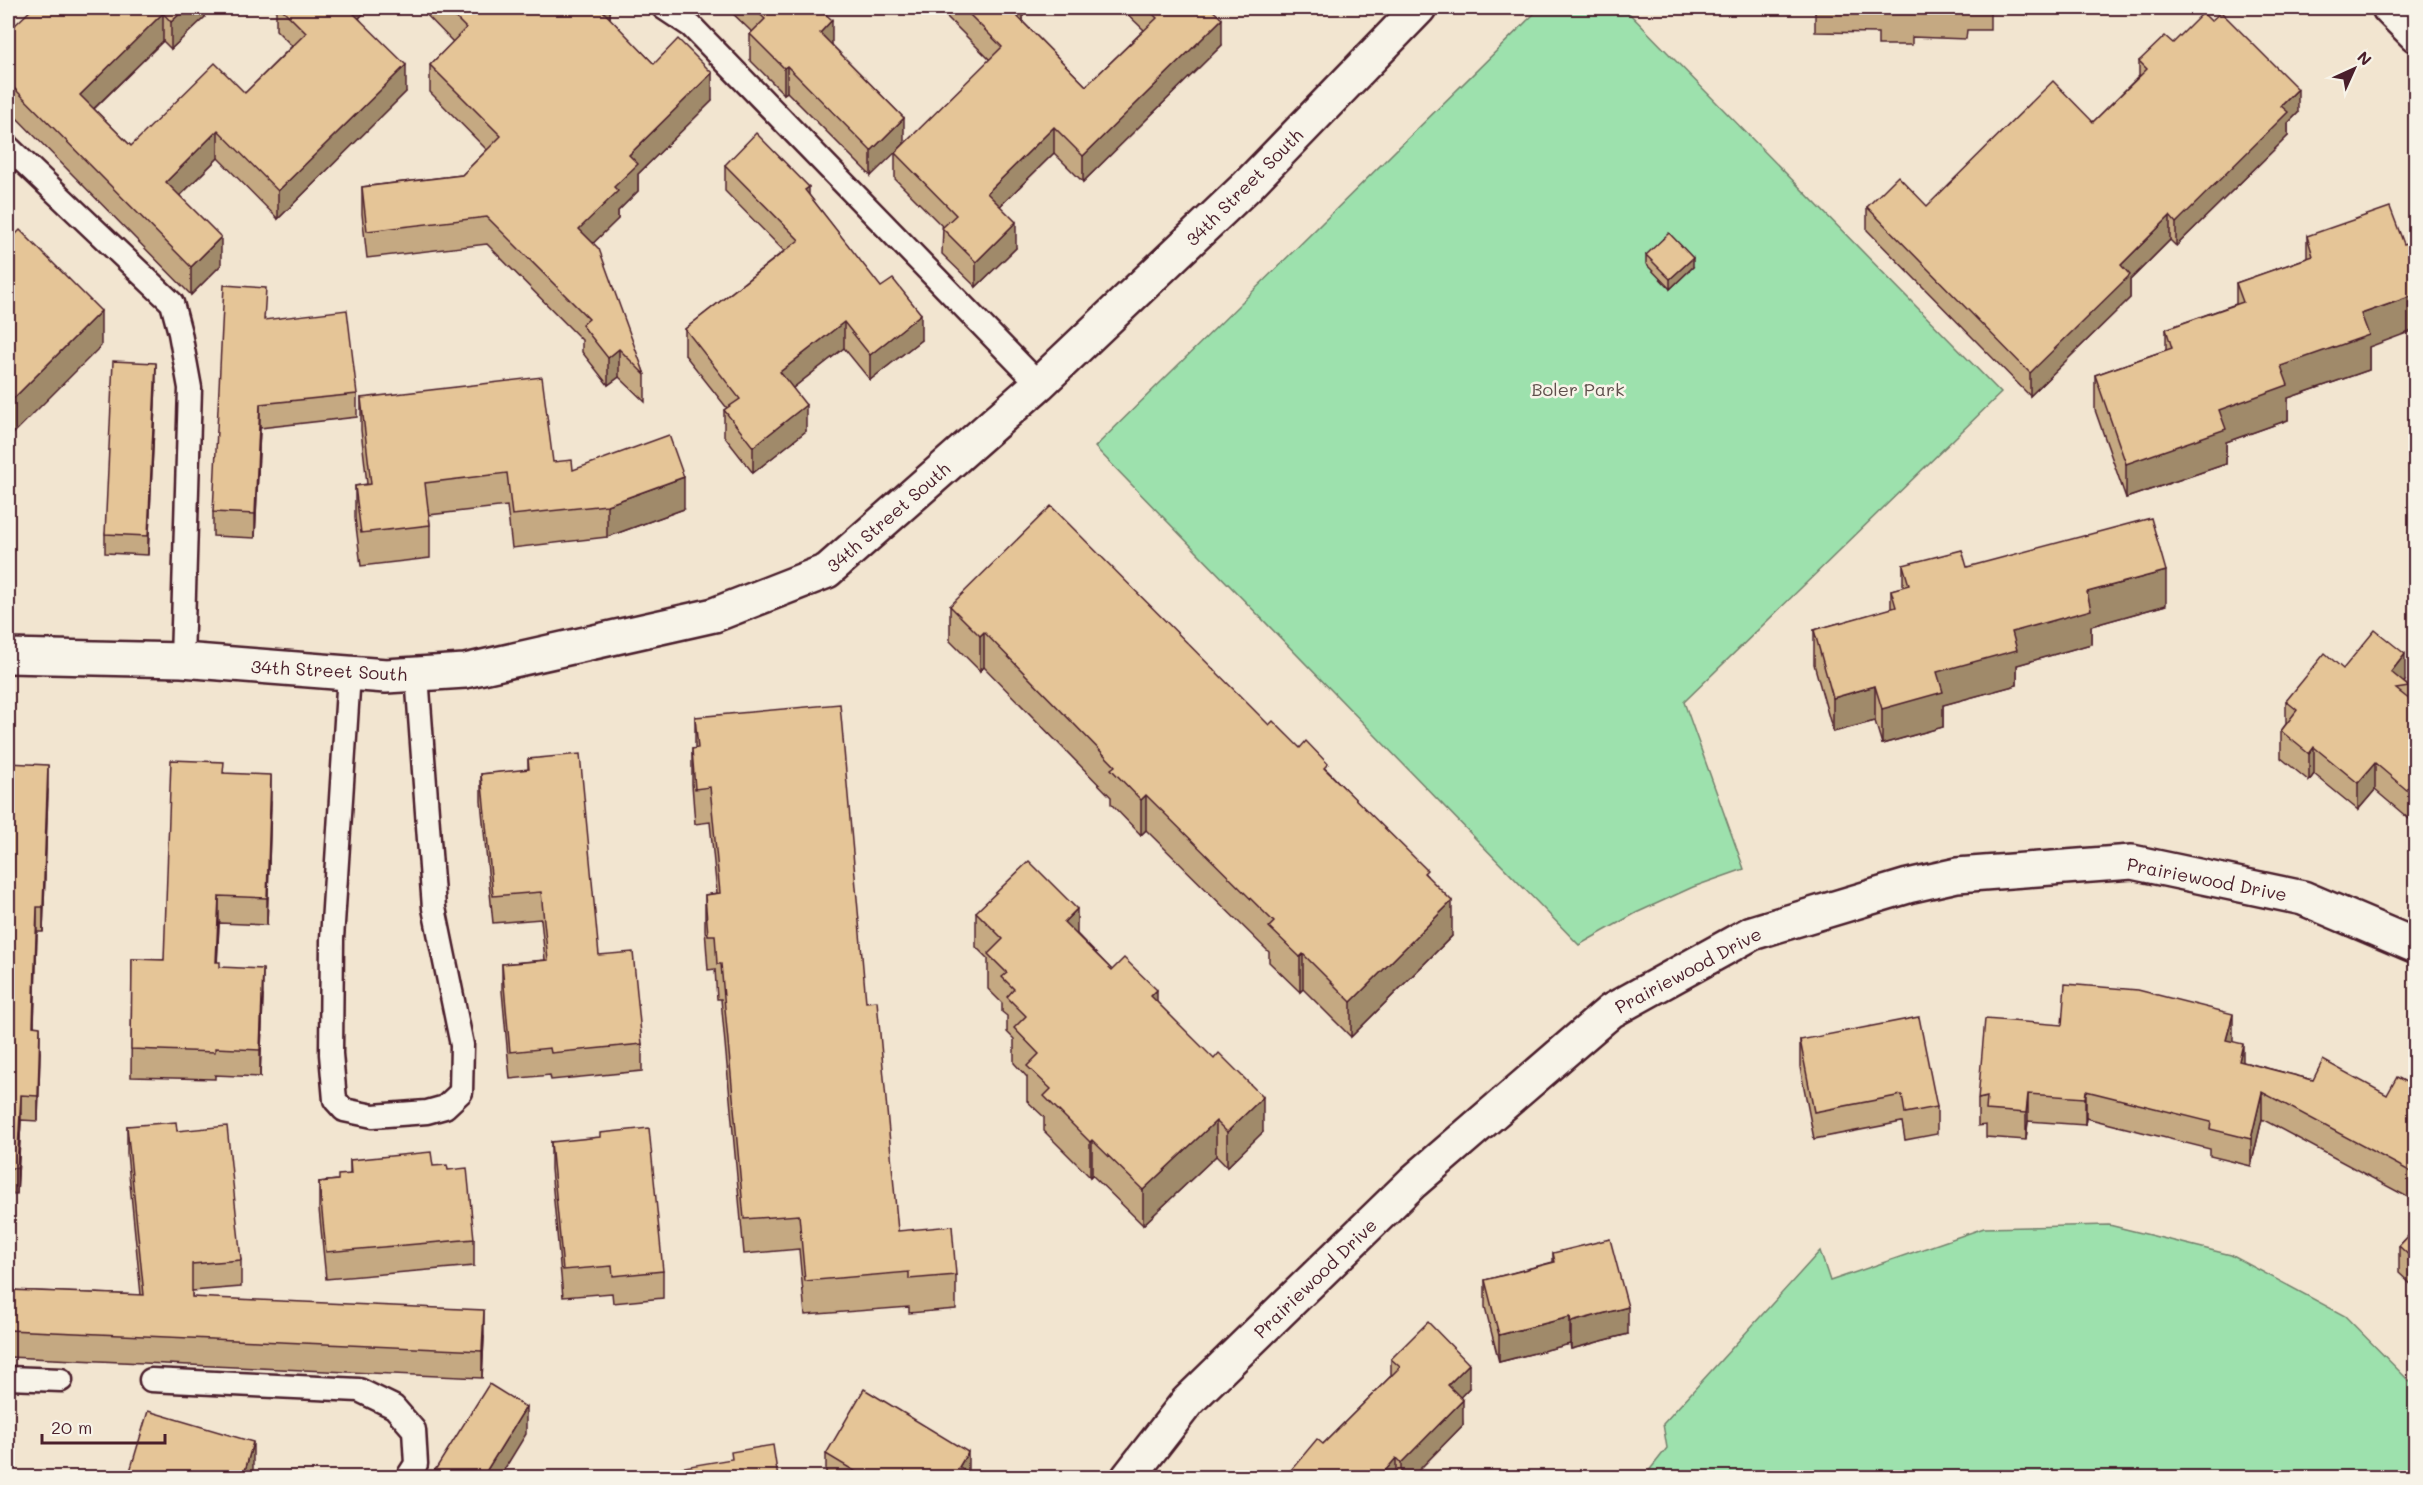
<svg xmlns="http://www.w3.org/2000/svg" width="2423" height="1485" viewBox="0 0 2423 1485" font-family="Mali,sans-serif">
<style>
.green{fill:#9de1ad;stroke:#74806c;stroke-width:1.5}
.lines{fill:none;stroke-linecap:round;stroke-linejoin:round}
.service-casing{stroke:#4a1f2b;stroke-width:27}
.minor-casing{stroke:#4a1f2b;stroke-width:38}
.tertiary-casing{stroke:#4a1f2b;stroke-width:38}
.service{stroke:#f7f3e8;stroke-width:22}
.minor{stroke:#f7f3e8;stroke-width:33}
.tertiary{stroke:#f7f3e8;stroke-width:33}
.wall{fill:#c5a982;stroke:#4a1f2b;stroke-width:1.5}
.shaded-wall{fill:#a08a6a;stroke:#4a1f2b;stroke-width:1.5}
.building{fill:#e5c597;stroke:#4a1f2b;stroke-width:1.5}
.labels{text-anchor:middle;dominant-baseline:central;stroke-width:5;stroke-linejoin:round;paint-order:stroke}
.street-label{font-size:18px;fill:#4a1f2b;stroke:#f7f3e8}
.park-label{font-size:18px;fill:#5f504c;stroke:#f7f3e8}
</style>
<rect width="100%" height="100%" fill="#f2e5d0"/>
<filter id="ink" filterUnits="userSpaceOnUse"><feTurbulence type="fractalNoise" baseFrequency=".0167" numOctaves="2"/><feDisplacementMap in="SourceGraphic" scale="12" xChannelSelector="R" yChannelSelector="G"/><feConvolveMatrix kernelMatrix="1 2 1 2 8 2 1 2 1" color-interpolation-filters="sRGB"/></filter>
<g filter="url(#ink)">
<g class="green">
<polygon points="1540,8 1624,8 2001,393 1684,702 1744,869 1693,887 1636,913 1579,945 1095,447"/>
<polygon points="2109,1225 2231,1255 2345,1316 2415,1387 2415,1477 1644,1477 1667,1448 1663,1424 1820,1251 1830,1281 1984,1228"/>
</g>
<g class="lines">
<g class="service-casing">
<g id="service">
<polyline points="664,8 691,26 1039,384"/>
<polyline points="8,147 172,303 180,333 190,388 182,660"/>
<polyline points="349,674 332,939 331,1054 335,1100 344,1110 373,1116 427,1112 445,1107 461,1092 462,1045 434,908 417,675"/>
<polyline points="8,1378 61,1380"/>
<polyline points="151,1380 359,1390 394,1407 414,1430 416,1464 407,1478"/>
</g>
</g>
<g class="minor-casing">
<g id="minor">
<polyline points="8,656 182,660 386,676 465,671 714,615 827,571 1039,384 1247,186 1419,8"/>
<polyline points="1128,1478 1188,1401 1413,1182 1611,1011 1752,933 1908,886 1957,875 2132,862 2303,898 2416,946"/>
</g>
</g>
<g class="tertiary-casing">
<polyline id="tertiary" points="2389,8 2416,35"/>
</g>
<use href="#service" class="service"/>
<use href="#minor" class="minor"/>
<use href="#tertiary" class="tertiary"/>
</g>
<g class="wall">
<polygon points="205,8 205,17 171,49 163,41 94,109 131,146 245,93 292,46 276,30 276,8 369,8 359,18 406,92 278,219 218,158 180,196 221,265 191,295 8,109 8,22 13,27"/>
<polygon points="420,8 610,8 610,19 654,64 712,101 638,174 638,191 618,211 618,219 593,243 645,375 645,402 619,377 608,385 582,352 582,340 487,244 367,258 362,214 362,187 462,175 487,150 430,92 430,65 453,42"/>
<polygon points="727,8 819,8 832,45 904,118 871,176 787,92 784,94 750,60 750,34 752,32"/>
<polygon points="938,8 1023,8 1023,22 1086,86 1144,30 1121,8 1210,8 1222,45 1083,182 1054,153 1000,206 1016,248 976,287 942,254 943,227 895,179 895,153 990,60"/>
<polygon points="1815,8 1990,8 1990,30 1967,30 1966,39 1912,37 1912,45 1878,45 1878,33 1815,32"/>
<polygon points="2173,43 2298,113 2288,123 2288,136 2176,246 2170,240 2130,280 2130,298 2030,396 1867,230 1867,207 1927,206 2093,122 2139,76 2139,61"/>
<polygon points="725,165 809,195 921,340 870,380 844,348 793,388 806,431 753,473 724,436 724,410 727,408 685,355 685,329 784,251 725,191"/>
<polygon points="2307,236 2369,347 2369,370 2288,398 2288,420 2226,442 2226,464 2126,498 2095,410 2095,375 2166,350 2166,329 2236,304 2236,283 2307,258"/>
<polygon points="1646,255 1693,267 1670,289 1646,264"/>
<polygon points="265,319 357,394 357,417 260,428 255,538 213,536 213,512"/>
<polygon points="156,382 148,555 105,553 105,534"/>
<polygon points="361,398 553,462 573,470 684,509 607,537 512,548 507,506 429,515 430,525 430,558 361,566 355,518 355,486 367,484 361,430"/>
<polygon points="1903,565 1967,567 2166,605 2091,626 2091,644 2017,665 2017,685 1943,705 1943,727 1882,744 1875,721 1833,732 1814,664 1814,630 1891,609 1891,590 1903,587"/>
<polygon points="950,606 1269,725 1300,748 1328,771 1427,876 1452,936 1351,1037 1303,989 1300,992 1269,962 1269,952 1146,830 1141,835 1111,804 1111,797 984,667 980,671 950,641"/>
<polygon points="2343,669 2405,681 2404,682 2409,687 2409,699 2415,704 2415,824 2375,790 2358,810 2314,774 2309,781 2281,758 2281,731 2286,724 2286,701"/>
<polygon points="695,717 866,1002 898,1231 956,1275 956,1309 909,1313 909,1307 805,1315 799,1249 744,1254 721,999 717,999 715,969 708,970 705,929 705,895 717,893 710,822 695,824 692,784 692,749 695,749"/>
<polygon points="528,759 599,955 642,1044 642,1071 551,1080 550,1075 510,1079 502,991 502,964 545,960 541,919 493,923 481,801 481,774 528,770"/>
<polygon points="8,763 48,790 43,932 37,932 34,1026 40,1052 38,1121 21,1120 17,1194 8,1193"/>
<polygon points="224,773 271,802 267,925 219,923 217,962 220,967 263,996 260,1077 215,1075 215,1079 131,1077 132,959 164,960"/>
<polygon points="976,912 1077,934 1112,970 1157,1002 1263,1132 1227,1167 1216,1156 1143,1225 1092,1175 1090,1177 1044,1131 1044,1117 1027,1101 1027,1077 1014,1063 1014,1039 1007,1032 1007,1016 1002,1012 1002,1003 988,989 988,959 976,947"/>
<polygon points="1800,1040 1937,1107 1937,1134 1905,1140 1902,1122 1814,1139 1800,1067"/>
<polygon points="2233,1042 2243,1062 2313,1080 2387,1095 2415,1087 2415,1201 2262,1119 2251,1166 2210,1156 2210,1149 2086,1118 2085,1125 2028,1121 2026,1140 1986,1137 1986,1125 1978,1126 1978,1099"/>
<polygon points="127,1126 177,1131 241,1260 241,1287 192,1291 192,1297 484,1337 482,1378 8,1357 8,1290 141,1295 127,1153"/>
<polygon points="551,1142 663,1271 663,1298 613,1303 612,1293 563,1297 551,1169"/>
<polygon points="350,1160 433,1166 448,1170 474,1239 474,1266 326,1279 319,1209 319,1182 338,1180 350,1174"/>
<polygon points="2415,1229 2415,1288 2399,1273 2399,1246"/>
<polygon points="1553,1253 1628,1334 1571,1349 1570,1344 1499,1362 1485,1307 1485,1280 1553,1262"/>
<polygon points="1391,1359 1469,1388 1460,1397 1463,1425 1411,1478 1289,1478 1291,1475 1291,1470 1323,1444 1391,1376"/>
<polygon points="826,1454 968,1472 977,1478 826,1478"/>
</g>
<g class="shaded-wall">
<polygon points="186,8 205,8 205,17 171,49 171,22"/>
<polygon points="345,8 369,8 345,32"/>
<polygon points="600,8 610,8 610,26"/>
<polygon points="1018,8 1023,8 1023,28 1013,12"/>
<polygon points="163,13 163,41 80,122 80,95"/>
<polygon points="1222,19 1222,45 1083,182 1083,156"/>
<polygon points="832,20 832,46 820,33"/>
<polygon points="406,65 406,92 278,219 278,191"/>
<polygon points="787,66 787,92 784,94 784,68"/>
<polygon points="712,73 712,101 638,174 638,191 618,211 618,219 579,257 579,229 629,155"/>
<polygon points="2298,89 2298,113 2288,123 2288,136 2176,246 2176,223 2281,106"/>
<polygon points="904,118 904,144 871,176 871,151"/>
<polygon points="1054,127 1054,153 987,219 987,193"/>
<polygon points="218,130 218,158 166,209 166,182"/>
<polygon points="809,187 809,213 805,190"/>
<polygon points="2170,216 2170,240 2130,280 2130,298 2030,396 2030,373 2121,265"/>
<polygon points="1016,222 1016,248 976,287 976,262"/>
<polygon points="221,237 221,265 191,295 191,267"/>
<polygon points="1693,258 1693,267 1670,289 1670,279"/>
<polygon points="2415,295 2415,330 2369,347 2369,370 2288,398 2288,420 2226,442 2226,464 2126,498 2126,464 2219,410 2281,366 2361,314"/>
<polygon points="101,311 101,346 8,439 8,404"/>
<polygon points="921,314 921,340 870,380 870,355"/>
<polygon points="844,322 844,348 780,398 780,372"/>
<polygon points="619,349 619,377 608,385 608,358"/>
<polygon points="156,363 156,382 148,555 148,536"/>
<polygon points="260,404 260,428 255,538 255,514"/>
<polygon points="806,405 806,431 753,473 753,447"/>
<polygon points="684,477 684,509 607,537 607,505"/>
<polygon points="2166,571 2166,605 2091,626 2091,644 2017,665 2017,685 1943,705 1943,727 1882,744 1882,709 1937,672 2087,592"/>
<polygon points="984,632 984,667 980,671 980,636"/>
<polygon points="2405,654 2405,681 2399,688 2391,672"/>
<polygon points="1875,686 1875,721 1833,732 1833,698"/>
<polygon points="2314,747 2314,774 2309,781 2309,754"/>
<polygon points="2375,763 2375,790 2358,810 2358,783"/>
<polygon points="48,765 48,790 43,932 43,907"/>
<polygon points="271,775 271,802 267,925 267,898"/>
<polygon points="1146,795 1146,830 1141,835 1141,800"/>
<polygon points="219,896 219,923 216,989 216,962"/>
<polygon points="1452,901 1452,936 1351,1037 1351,1002"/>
<polygon points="37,907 37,932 33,1052 33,1026"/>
<polygon points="1077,909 1077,944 1064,922"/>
<polygon points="1303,954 1303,989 1300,992 1300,957"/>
<polygon points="263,969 263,996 260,1077 260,1050"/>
<polygon points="1157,990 1157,1025 1151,996"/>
<polygon points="2233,1014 2233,1041 2226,1067 2226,1040"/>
<polygon points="40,1027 40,1052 38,1121 38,1096"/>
<polygon points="2243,1044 2243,1072 2239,1061"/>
<polygon points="2086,1091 2086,1118 2085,1125 2085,1098"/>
<polygon points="2262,1092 2262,1119 2251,1166 2251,1139"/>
<polygon points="2028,1094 2028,1121 2026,1140 2026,1113"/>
<polygon points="21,1095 21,1120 17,1194 17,1168"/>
<polygon points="1263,1097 1263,1132 1227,1167 1227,1132"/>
<polygon points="1216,1121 1216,1156 1143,1225 1143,1190"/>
<polygon points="1092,1140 1092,1175 1090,1177 1090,1142"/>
<polygon points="1628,1307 1628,1334 1571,1349 1571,1322"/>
<polygon points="484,1310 484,1337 482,1378 482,1351"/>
<polygon points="1570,1317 1570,1344 1499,1362 1499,1335"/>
<polygon points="1469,1364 1469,1388 1448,1410 1448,1385"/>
<polygon points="1463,1400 1463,1425 1411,1478 1401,1478 1401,1463"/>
<polygon points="526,1407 526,1434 499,1478 482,1478"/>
<polygon points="253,1442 253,1477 243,1478"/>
<polygon points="968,1452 968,1478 959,1467"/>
<polygon points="1396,1458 1396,1478 1379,1478"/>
</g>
<g class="building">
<polygon points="33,8 186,8 171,22 163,13 80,95 131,146 215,63 245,93 306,33 281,8 348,8 406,65 278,191 218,130 166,182 221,237 191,267 8,82 8,22 13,27"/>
<polygon points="446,8 601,8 600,8 654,64 678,39 712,73 629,155 638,164 614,187 618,191 579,229 599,249 645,375 619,349 608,358 582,325 589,319 487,217 367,231 362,187 462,175 501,136 430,65 466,28"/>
<polygon points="753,8 819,8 832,20 820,33 904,118 871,151 787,66 784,68 750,34 765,19"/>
<polygon points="963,8 1018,8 1013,12 1086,86 1157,18 1147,8 1210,8 1222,19 1083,156 1054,127 987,193 1016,222 976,262 942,228 956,215 895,153 1002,47"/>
<polygon points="1878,8 1912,8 1912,11 1878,10"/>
<polygon points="2221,12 2298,89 2281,106 2288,112 2176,223 2170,216 2121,265 2130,275 2030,373 1867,207 1898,176 1927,206 2053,81 2093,122 2147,69 2139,61 2165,36 2173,43 2203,13 2211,21"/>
<polygon points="756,133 809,187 805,190 881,287 893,279 921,314 870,355 844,322 780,372 806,405 753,447 724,410 740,399 685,329 799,240 725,165"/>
<polygon points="2390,207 2404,244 2415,240 2415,295 2361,314 2369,335 2281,366 2288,385 2219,410 2226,429 2126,464 2095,375 2172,348 2166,329 2243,302 2236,283 2313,256 2307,236"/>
<polygon points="20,230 101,311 8,404 8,242"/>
<polygon points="1669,233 1693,258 1670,279 1646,255"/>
<polygon points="224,285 266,288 264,320 347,310 357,394 260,404 255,514 213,512"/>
<polygon points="113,361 156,363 148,536 105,534"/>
<polygon points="542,377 553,462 572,460 573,470 669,435 684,477 607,505 512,515 507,473 425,483 430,525 361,533 355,486 371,484 361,398"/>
<polygon points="1051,506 1269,725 1273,721 1300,748 1306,741 1328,764 1324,768 1427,870 1424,873 1452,901 1351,1002 1303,954 1300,957 1269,927 1274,922 1146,795 1141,800 1111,769 1115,766 984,632 980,636 950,606"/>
<polygon points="2151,518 2166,571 2087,592 2091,610 2012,632 2017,650 1937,672 1943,692 1882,709 1875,686 1833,698 1814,630 1896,607 1891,590 1909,585 1903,565 1962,550 1967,567"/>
<polygon points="2375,630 2405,654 2391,672 2409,687 2396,689 2415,704 2415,797 2375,763 2358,783 2314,747 2309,754 2281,731 2297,710 2286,701 2325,653 2343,669"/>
<polygon points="840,704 866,1002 877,1001 898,1231 952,1226 956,1275 909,1279 909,1272 805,1281 799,1215 744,1219 721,964 717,964 715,935 708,935 705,895 720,893 710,787 695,789 692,749 698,748 695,717"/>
<polygon points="580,754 599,955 633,952 642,1044 551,1053 550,1048 510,1052 502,964 548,960 541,892 493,896 481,774 529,769 528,759"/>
<polygon points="171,760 224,762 223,773 271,775 267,898 219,896 216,962 220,962 220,967 263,969 260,1050 215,1048 215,1052 131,1049 132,959 164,960"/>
<polygon points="8,763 48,765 43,907 37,907 33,1026 40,1027 38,1096 21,1095 17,1168 8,1168"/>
<polygon points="1029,861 1077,909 1064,922 1112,970 1124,958 1157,990 1151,996 1214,1059 1219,1053 1263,1097 1227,1132 1216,1121 1143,1190 1092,1140 1090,1142 1044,1096 1051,1089 1027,1066 1039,1054 1014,1028 1026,1016 1007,997 1014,989 1002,977 1007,973 988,954 1003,939 976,912"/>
<polygon points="2065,984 2138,990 2233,1014 2226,1040 2243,1044 2239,1061 2313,1080 2323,1060 2387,1095 2397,1077 2415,1087 2415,1174 2262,1092 2251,1139 2210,1129 2211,1122 2086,1091 2085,1098 2028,1094 2026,1113 1986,1110 1987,1097 1978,1099 1985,1019 2062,1025"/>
<polygon points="1919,1017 1937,1107 1905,1113 1902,1095 1814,1112 1800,1040"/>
<polygon points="176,1122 177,1131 227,1126 241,1260 192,1264 192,1297 484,1310 482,1351 8,1330 8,1290 144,1295 127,1126"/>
<polygon points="649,1128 663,1271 613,1276 612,1266 563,1270 551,1142 600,1137 600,1133"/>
<polygon points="431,1152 433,1166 447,1165 448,1170 467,1168 474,1239 326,1252 319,1182 338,1180 338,1175 351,1174 350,1160"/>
<polygon points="2415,1229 2415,1261 2399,1246"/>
<polygon points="1610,1239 1628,1307 1571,1322 1570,1317 1499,1335 1485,1280 1555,1262 1553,1253"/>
<polygon points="1428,1322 1469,1364 1448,1385 1463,1400 1401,1463 1396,1458 1379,1478 1289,1478 1294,1472 1291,1470 1317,1439 1323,1444 1400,1367 1391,1359"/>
<polygon points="489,1384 526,1407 482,1478 430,1478"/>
<polygon points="864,1389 968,1452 959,1467 977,1478 866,1478 826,1454"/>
<polygon points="148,1411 253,1442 243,1478 128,1478"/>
<polygon points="773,1445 778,1478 674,1478 672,1469 732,1459 731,1452"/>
</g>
</g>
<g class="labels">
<g class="street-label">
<text transform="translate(1244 187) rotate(-45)">34th Street South</text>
<text transform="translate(888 517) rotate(-41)">34th Street South</text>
<text transform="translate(329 670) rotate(3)">34th Street South</text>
<text transform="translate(2207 879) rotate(11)">Prairiewood Drive</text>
<text transform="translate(1688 970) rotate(-28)">Prairiewood Drive</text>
<text transform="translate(1315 1278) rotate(-44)">Prairiewood Drive</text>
</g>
<g class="park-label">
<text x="1578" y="389">Boler Park</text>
</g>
</g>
<rect width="2423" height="1485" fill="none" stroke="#f7f3e8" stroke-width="30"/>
<rect x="15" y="15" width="2393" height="1455" fill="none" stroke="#4a1f2b" stroke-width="2" filter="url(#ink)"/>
<g transform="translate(2354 69) rotate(45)" stroke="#f7f3e8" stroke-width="4.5" paint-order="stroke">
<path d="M0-4.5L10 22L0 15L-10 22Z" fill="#4a1f2b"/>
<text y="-9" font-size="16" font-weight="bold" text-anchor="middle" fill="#4a1f2b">N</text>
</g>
<path d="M42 1434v9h123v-9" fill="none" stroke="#4a1f2b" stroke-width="3"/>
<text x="51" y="1434" font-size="18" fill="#4a1f2b" stroke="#f7f3e8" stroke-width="4.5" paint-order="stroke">20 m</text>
</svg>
